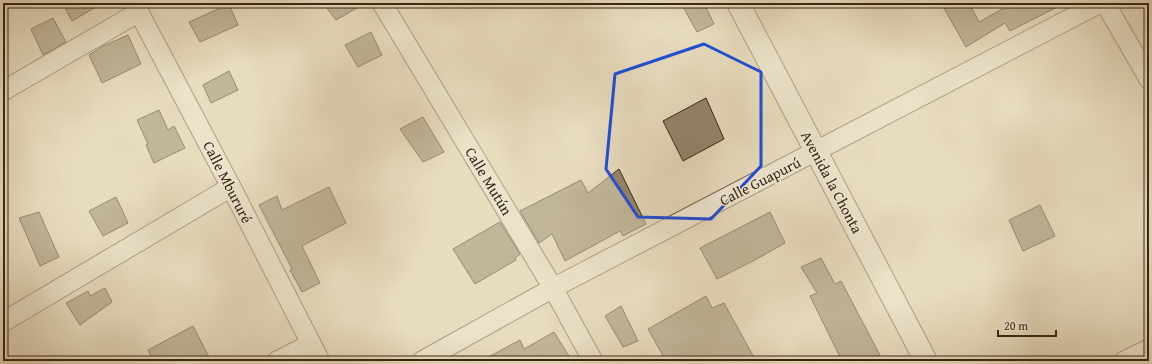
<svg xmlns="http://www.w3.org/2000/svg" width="1152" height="364" viewBox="0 0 1152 364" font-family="'Gentium Book Plus',serif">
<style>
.building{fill:#93856d;stroke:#372614}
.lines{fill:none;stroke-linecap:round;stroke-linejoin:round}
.minor-casing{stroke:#63543f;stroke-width:21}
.tertiary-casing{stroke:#63543f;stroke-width:24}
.minor{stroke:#f0e8d5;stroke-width:19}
.tertiary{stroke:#f0e8d5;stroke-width:22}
.marked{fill:none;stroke:#1d4ed8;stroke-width:3;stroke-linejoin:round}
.labels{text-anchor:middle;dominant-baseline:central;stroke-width:3;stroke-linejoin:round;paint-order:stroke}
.street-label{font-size:15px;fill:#372614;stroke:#f0e8d5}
</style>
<rect width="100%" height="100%" fill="#e8dcbf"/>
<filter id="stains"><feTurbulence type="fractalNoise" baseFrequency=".005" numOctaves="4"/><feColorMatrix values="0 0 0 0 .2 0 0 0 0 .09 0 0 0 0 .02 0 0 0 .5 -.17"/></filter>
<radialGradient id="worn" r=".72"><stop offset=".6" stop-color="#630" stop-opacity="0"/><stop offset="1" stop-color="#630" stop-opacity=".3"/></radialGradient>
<g class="building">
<polygon points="62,3 103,3 72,21"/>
<polygon points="323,3 366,3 336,20"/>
<polygon points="681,3 704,3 714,24 697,32"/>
<polygon points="941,3 969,3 979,22 1013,3 1065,3 1010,31 1005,23 966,47"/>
<polygon points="229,4 238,25 200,42 189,22"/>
<polygon points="53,18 66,42 43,55 31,29"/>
<polygon points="371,32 382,55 358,67 345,45"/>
<polygon points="128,35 141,64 102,83 89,55 103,46"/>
<polygon points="229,71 238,90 211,103 203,85"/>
<polygon points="706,98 724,139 683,161 663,121"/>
<polygon points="159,110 168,130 174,126 185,148 154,163 146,145 148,144 137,120"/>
<polygon points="423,117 444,152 423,162 400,129"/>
<polygon points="619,169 646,224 623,236 620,231 565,261 552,234 539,243 520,211 581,180 588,193"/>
<polygon points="329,187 346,223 302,246 320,283 302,292 290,270 292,269 259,205 277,196 282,210"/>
<polygon points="116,197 128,223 103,236 89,211"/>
<polygon points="1040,205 1055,236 1023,251 1009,220"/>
<polygon points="39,212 59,257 40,266 19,218"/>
<polygon points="770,212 785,243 755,260 717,279 700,248"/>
<polygon points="500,222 520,254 515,258 516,260 475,284 453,249"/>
<polygon points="821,258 835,284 841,281 883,361 842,361 810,296 817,293 801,267"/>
<polygon points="105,288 112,302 80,325 66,303 88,291 90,296"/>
<polygon points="706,296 712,308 724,303 756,361 666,361 648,329"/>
<polygon points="621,306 638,341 623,347 605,316"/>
<polygon points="193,326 211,361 153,361 148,350"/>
<polygon points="554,332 572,361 481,361 520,340 524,349"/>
</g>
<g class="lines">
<g class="minor-casing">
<g id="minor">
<polyline points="134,3 231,187 320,361"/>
<polyline points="382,3 553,288 593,361"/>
<polyline points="1105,3 1149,79"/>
<polyline points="3,91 139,12"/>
<polyline points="3,322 231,187"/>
<polyline points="277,361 311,344"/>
<polyline points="422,361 553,288 1100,3"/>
<polyline points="1124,361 1149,349"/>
</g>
</g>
<g class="tertiary-casing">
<polyline id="tertiary" points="738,3 926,361"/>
</g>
<use href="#minor" class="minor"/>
<use href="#tertiary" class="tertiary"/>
</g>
<path d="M0 0H1152V364H0ZM704,44L761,72V166L711,219L638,217L606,169L615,74Z" fill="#e8dcbf" fill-opacity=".55" fill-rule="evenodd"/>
<path class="marked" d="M704,44L761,72V166L711,219L638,217L606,169L615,74Z"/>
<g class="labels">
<g class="street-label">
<text transform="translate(489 181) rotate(59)">Calle Mutún</text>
<text transform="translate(760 181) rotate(-27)">Calle Guapurú</text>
<text transform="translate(228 182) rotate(63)">Calle Mbururé</text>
<text transform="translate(832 182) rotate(62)">Avenida la Chonta</text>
</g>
</g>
<rect width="1152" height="364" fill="none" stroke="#e8dcbf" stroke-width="16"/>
<rect x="4" y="4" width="1144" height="356" fill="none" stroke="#372614" stroke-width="2"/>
<rect x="8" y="8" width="1136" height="348" fill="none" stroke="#372614"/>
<path d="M998 330v6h58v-6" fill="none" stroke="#372614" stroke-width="2"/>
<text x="1004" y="330" font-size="12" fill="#372614" stroke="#f0e8d5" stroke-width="3" paint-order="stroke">20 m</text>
<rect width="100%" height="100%" filter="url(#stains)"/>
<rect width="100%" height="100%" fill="url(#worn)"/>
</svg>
